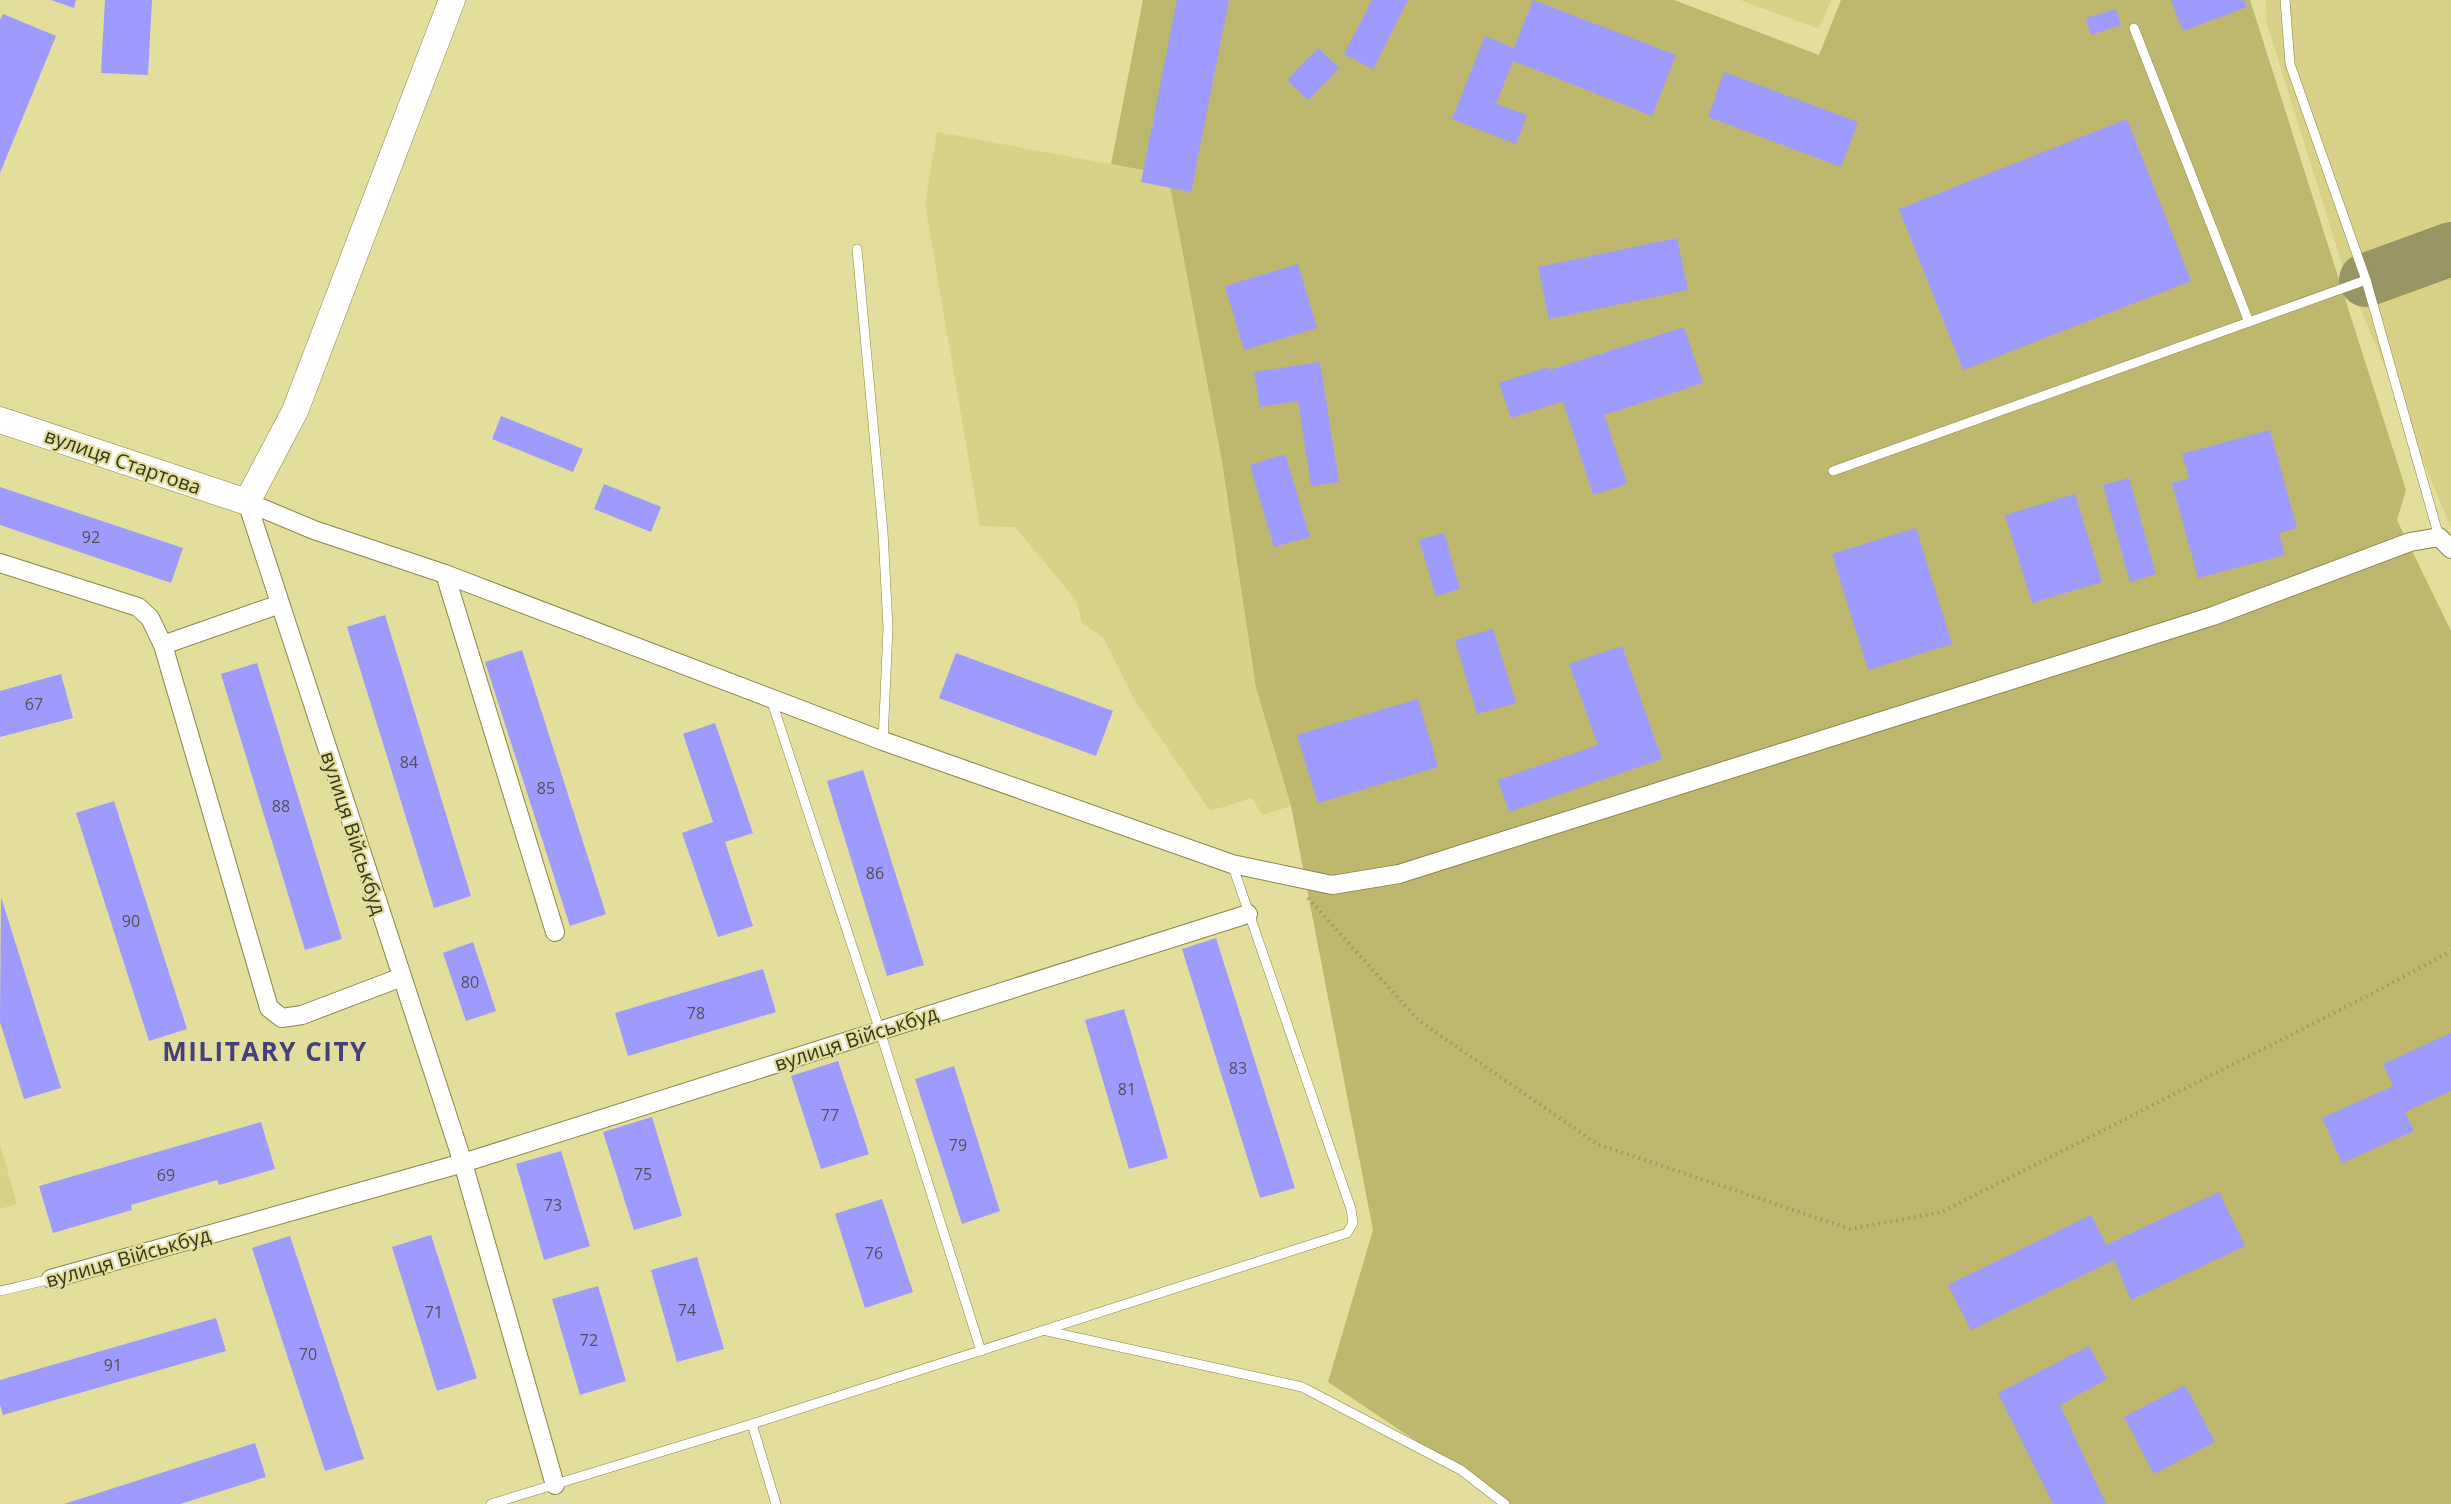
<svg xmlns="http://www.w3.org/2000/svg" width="2451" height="1504" viewBox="0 0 2451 1504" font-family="'Open Sans',sans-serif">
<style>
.built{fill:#d8d187}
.green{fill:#beb86e}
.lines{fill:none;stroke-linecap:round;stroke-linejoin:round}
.taxiway{stroke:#989464;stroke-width:54}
.building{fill:#9e9afe}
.lane-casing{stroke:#8b8546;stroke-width:10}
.street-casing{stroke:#8b8546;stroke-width:20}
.secondary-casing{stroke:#8b8546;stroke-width:27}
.path{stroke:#9b9766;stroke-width:4;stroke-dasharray:1.5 4.5;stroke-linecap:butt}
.lane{stroke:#fff;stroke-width:9}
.street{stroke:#fff;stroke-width:18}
.secondary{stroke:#fff;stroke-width:26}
.labels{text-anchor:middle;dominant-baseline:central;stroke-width:4.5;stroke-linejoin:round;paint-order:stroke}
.number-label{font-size:16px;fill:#524f54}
.street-label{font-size:20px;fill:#38361b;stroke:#e3de9c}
.district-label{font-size:26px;font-weight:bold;letter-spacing:1.5px;fill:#44407d;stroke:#e3de9c}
</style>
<rect width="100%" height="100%" fill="#e3de9c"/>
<g class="built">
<polygon points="1740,0 1831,0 1819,29"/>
<polygon points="2266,0 2451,0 2451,528 2342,264 2267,24"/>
<polygon points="937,132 1168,175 1222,462 1256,688 1291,806 1262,815 1252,798 1210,811 1134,699 1103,637 1082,623 1076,600 1015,527 980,526 925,204"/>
<polygon points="0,1144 17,1204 0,1209"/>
</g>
<polygon class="green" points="1143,0 1674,0 1819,55 1841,0 2250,0 2406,490 2397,520 2451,631 2451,1504 1510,1504 1328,1382 1373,1230 1291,806 1256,688 1222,462 1168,175 1111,164"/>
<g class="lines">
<polyline class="taxiway" points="2366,280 2451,249"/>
</g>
<g class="building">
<polygon points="51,0 76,0 74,8"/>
<polygon points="105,0 152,0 148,75 101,73"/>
<polygon points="1177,0 1229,0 1191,192 1141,182"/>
<polygon points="1372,0 1408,0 1373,69 1344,54"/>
<polygon points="1533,0 1676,55 1652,116 1513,61 1496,104 1527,115 1516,144 1452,119 1485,36 1514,48"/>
<polygon points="2171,0 2244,0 2247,7 2183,31"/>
<polygon points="2116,9 2121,25 2091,35 2086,18"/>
<polygon points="3,14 56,36 0,173 0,20"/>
<polygon points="1318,48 1339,68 1308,100 1287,80"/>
<polygon points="1724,72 1858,122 1841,167 1708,117"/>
<polygon points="2127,119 2191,281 1963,370 1899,209"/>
<polygon points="1677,238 1688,290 1549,319 1538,267"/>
<polygon points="1298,264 1317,328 1244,350 1225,286"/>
<polygon points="1684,327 1703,383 1604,415 1627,484 1593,495 1563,401 1511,418 1499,383 1549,367 1550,370"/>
<polygon points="1320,362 1339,482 1311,486 1298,401 1260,407 1254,372"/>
<polygon points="501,416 583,449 573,472 492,439"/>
<polygon points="2270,430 2297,528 2279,533 2285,555 2198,578 2172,483 2189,478 2182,454"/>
<polygon points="1285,454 1310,537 1274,547 1250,465"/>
<polygon points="2129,478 2156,574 2130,582 2103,485"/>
<polygon points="604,484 661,507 651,532 594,509"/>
<polygon points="0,487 183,548 171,583 0,525"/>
<polygon points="2075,494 2102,582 2032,603 2005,515"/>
<polygon points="1916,528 1952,644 1868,670 1832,554"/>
<polygon points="1444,533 1460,589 1436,596 1419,540"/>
<polygon points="385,615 471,896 434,908 347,627"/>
<polygon points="1493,629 1516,703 1477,714 1455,640"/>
<polygon points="1622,646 1662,759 1509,812 1498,780 1598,745 1569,664"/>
<polygon points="522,650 606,914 570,926 485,662"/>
<polygon points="956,653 1113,711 1096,756 939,698"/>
<polygon points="257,663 342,939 305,950 221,674"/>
<polygon points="61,674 73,718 0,737 0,691"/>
<polygon points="1418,699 1438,767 1318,803 1297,735"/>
<polygon points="715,723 753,833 725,842 753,926 718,937 682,833 713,822 683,734"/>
<polygon points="863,770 924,965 887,976 827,781"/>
<polygon points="114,801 187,1029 149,1041 76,813"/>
<polygon points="1,897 61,1088 24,1099 0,1022"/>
<polygon points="1216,938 1295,1188 1260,1198 1182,949"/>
<polygon points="473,942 496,1011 466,1021 443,953"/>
<polygon points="763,969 776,1012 628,1056 615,1013"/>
<polygon points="1124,1009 1168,1158 1129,1169 1085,1020"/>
<polygon points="2451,1033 2451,1091 2405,1112 2414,1131 2342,1163 2322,1118 2393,1086 2383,1064"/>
<polygon points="838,1061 869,1154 821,1169 791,1076"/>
<polygon points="954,1066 1000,1211 962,1224 915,1079"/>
<polygon points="652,1117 682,1216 634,1230 603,1132"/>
<polygon points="261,1122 275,1169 219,1185 217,1180 131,1205 132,1210 53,1233 39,1186"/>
<polygon points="561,1151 590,1246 544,1260 516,1164"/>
<polygon points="2219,1192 2245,1246 2131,1300 2114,1260 1971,1330 1948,1285 2091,1215 2106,1245"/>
<polygon points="882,1199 913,1292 865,1308 835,1214"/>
<polygon points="431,1235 477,1378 437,1391 392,1247"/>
<polygon points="290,1236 364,1459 325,1471 252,1248"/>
<polygon points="697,1257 724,1349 677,1362 651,1270"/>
<polygon points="598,1286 626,1381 580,1395 552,1299"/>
<polygon points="216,1318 226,1351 3,1415 0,1405 0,1380"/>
<polygon points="2089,1346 2107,1379 2060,1405 2106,1504 2053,1504 1998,1393"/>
<polygon points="2185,1385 2215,1442 2154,1474 2124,1417"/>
<polygon points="255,1443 266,1477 180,1504 64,1504"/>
</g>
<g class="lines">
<g class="lane-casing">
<g id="lane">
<polyline points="2285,0 2290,64 2366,280 2439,537"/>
<polyline points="2134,28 2249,322"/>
<polyline points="857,249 883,532 888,628 883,741"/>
<polyline points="1833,471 2366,280"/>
<polyline points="771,699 880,1031 981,1351"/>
<polyline points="0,1291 51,1279"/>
<polyline points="1047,1331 1302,1387 1461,1470 1505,1504"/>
<polyline points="752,1424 776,1504"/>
<polyline points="491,1504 752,1424 1347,1233 1353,1223 1351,1209 1232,864"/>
</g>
</g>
<g class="street-casing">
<g id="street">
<polyline points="247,502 314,530 445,574 883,741 1232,864 1332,885 1399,874 2213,616 2410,542 2439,537 2451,549"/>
<polyline points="247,502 463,1163 555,1485"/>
<polyline points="0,563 138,607 150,618 163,645 280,604"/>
<polyline points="445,574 555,932"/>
<polyline points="163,645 269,1008 282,1018 302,1015 402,977"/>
<polyline points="51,1279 463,1163 1248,914"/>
</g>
</g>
<g class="secondary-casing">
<polyline id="secondary" points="0,420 247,502 295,411 452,0"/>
</g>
<polyline class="path" points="1308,898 1418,1020 1597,1144 1850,1229 1942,1212 2379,990 2451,951"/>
<use href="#lane" class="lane"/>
<use href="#street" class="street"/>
<use href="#secondary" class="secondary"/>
</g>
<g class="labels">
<g class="number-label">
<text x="91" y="537">92</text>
<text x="34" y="704">67</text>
<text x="409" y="762">84</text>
<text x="546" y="788">85</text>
<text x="281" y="806">88</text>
<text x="875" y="873">86</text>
<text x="131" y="921">90</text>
<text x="470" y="982">80</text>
<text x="696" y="1013">78</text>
<text x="1238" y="1068">83</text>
<text x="1127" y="1089">81</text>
<text x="830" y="1115">77</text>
<text x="958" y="1145">79</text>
<text x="643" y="1174">75</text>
<text x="166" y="1175">69</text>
<text x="553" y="1205">73</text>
<text x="874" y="1253">76</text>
<text x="687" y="1310">74</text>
<text x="434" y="1312">71</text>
<text x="589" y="1340">72</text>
<text x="308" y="1354">70</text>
<text x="113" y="1365">91</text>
</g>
<g class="street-label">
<text transform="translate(123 461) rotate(19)">вулиця Стартова</text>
<text transform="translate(354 833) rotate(72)">вулиця Військбуд</text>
<text transform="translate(856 1038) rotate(-18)">вулиця Військбуд</text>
<text transform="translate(128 1257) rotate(-16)">вулиця Військбуд</text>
</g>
<g class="district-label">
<text x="265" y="1051">MILITARY CITY</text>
</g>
</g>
</svg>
